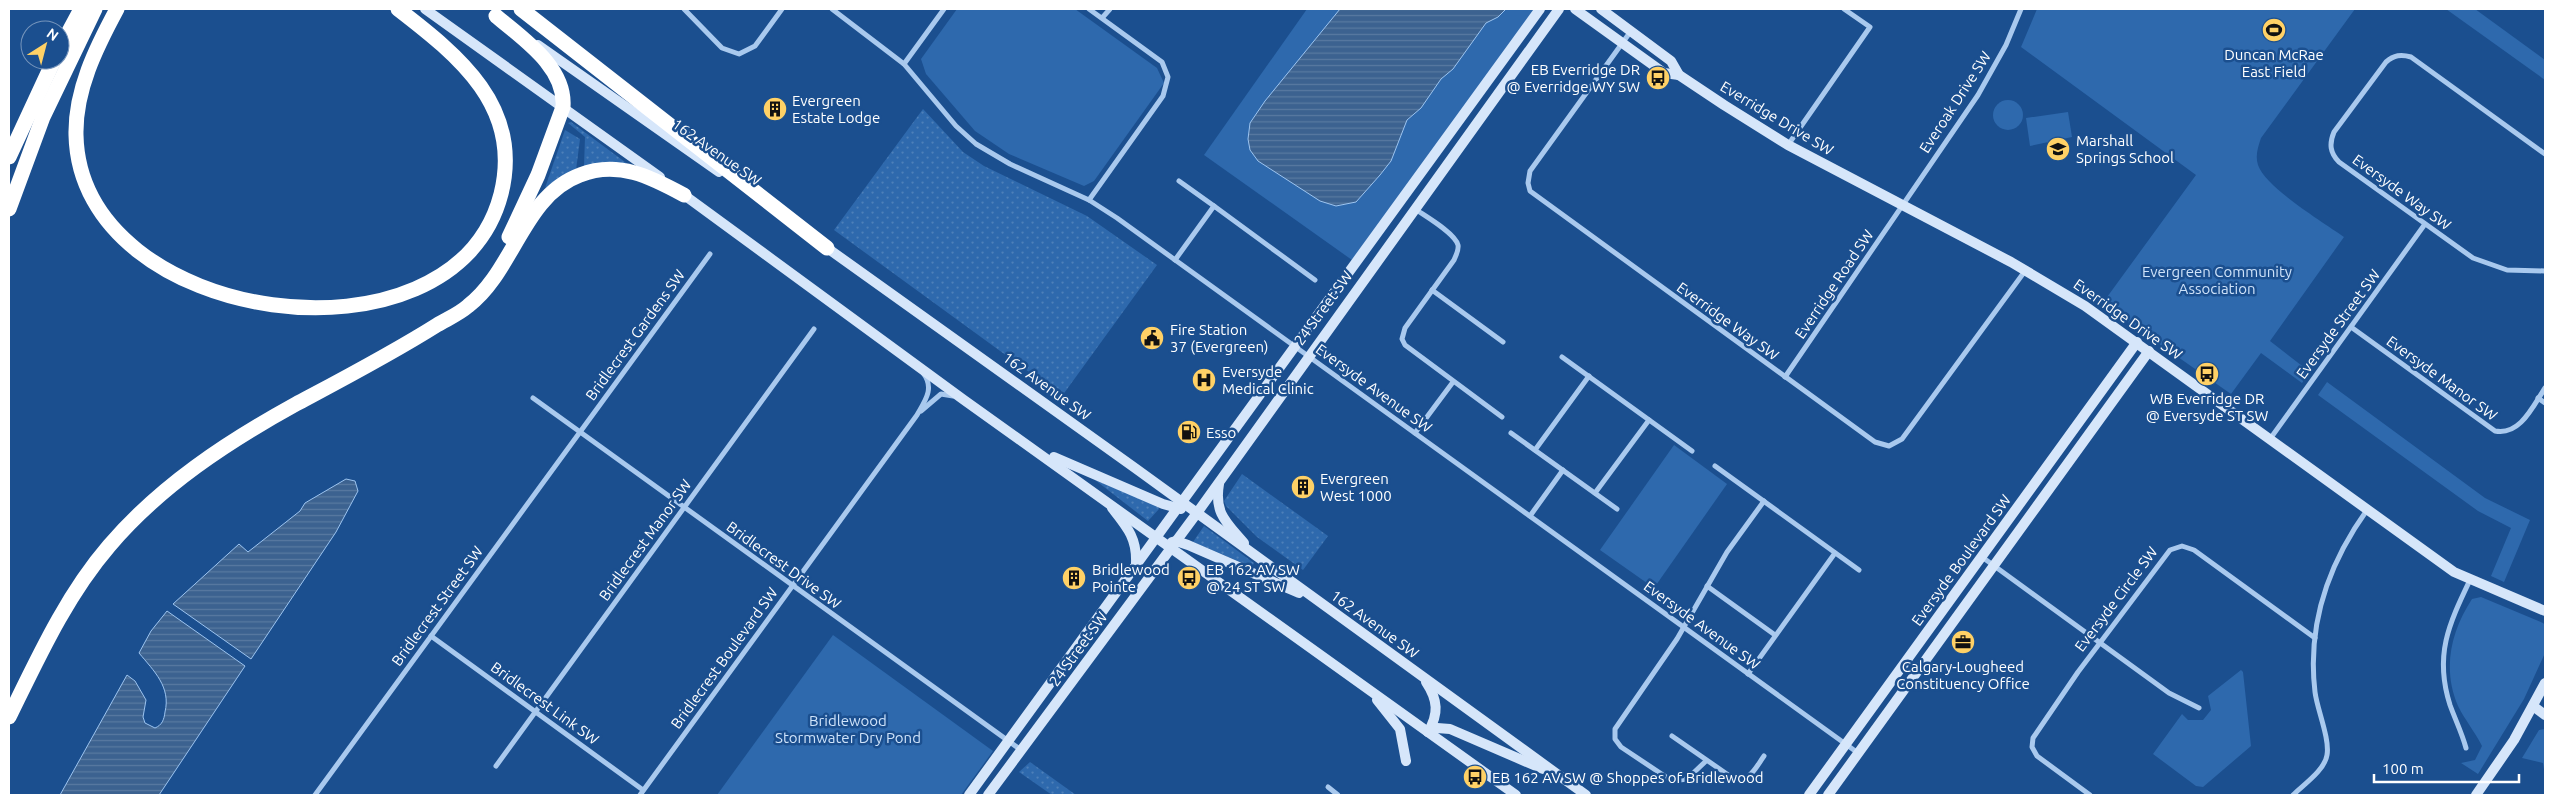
<svg xmlns="http://www.w3.org/2000/svg" width="2554" height="804" viewBox="0 0 2554 804" font-family="Ubuntu,sans-serif">
<style>
.grass{fill:url(#grass-dots)}
.green{fill:#2e69ad}
.water{fill:url(#water-rules);stroke:#9cc4f0}
.lines{fill:none;stroke-linecap:round;stroke-linejoin:round}
.street{stroke:#a9c9ee;stroke-width:5}
.secondary{stroke:#d6e6fa;stroke-width:10}
.highway{stroke:#fff;stroke-width:15}
.labels{text-anchor:middle;dominant-baseline:central;stroke-width:5;stroke-linejoin:round;paint-order:stroke}
.poi-label{font-size:15px;fill:#fff;stroke:#1b4f8f;text-anchor:start}
.street-label{font-size:15px;fill:#fff;stroke:#1b4f8f}
.park-label{font-size:15px;fill:#cfe3fa;stroke:#1b4f8f}
</style>
<defs>
<pattern id="grass-dots" width="8" height="8" patternUnits="userSpaceOnUse" patternTransform="scale(1.25)"><rect width="8" height="8" fill="#2e69ad"/><path d="M2 2h.1M6 6h.1" fill="none" stroke="#4d80b9" stroke-width="1.8" stroke-linecap="round"/></pattern>
<pattern id="water-rules" width="6" height="5" patternUnits="userSpaceOnUse" patternTransform="scale(1.25)"><rect width="6" height="5" fill="#3c6290"/><path d="M0 2.5h6" fill="none" stroke="#597aa1"/></pattern>
</defs>
<rect width="100%" height="100%" fill="#1b4f8f"/>
<g class="grass">
<polygon points="923,109 963,152 984,166 1087,216 1157,265 1062,396 834,230"/>
<polygon points="571,122 629,165 584,167 585,137 568,123"/>
<polygon points="565,130 580,139 576,170 545,188"/>
<polygon points="1242,474 1328,536 1303,570 1257,537 1226,506 1224,501"/>
<polygon points="1095,480 1158,506 1159,509 1148,521"/>
<polygon points="1204,526 1254,563 1252,567 1193,542"/>
<polygon points="1030,762 1076,795 1052,795 1019,772"/>
</g>
<g class="green">
<polygon points="957,9 1075,9 1157,68 1164,83 1094,181 1084,186 1009,154 975,131 926,74 921,59"/>
<polygon points="1307,9 1536,9 1352,260 1204,155"/>
<path d="M2037,9H2355L2261,138C2258,147 2255,156 2258,165C2266,188 2323,222 2344,237L2270,341L2310,372L2302,383L2261,353L2231,394L2102,304L2196,175L2021,47Z"/>
<polygon points="2446,9 2475,9 2545,60 2545,80"/>
<circle cx="2008" cy="115" r="15"/>
<polygon points="2068,112 2072,137 2030,146 2026,118"/>
<polygon points="2327,382 2485,498 2530,520 2504,582 2491,576 2511,528 2478,511 2318,395"/>
<polygon points="1674,445 1727,484 1654,588 1600,550"/>
<path d="M2481,597L2543,623L2545,625V653L2524,699L2478,774L2461,763L2475,760L2482,746C2475,732 2465,720 2458,706C2442,669 2451,631 2472,599Z"/>
<polygon points="833,635 993,751 961,795 717,795"/>
<polygon points="2241,670 2243,672 2251,746 2203,787 2196,786 2153,754 2182,714 2188,720 2203,720 2211,710 2208,696"/>
<polygon points="2545,729 2545,776 2543,763 2522,758 2539,730"/>
</g>
<g class="water">
<polygon points="1340,9 1506,9 1498,17 1486,23 1453,69 1441,79 1421,108 1407,120 1391,161 1380,175 1356,202 1336,206 1320,201 1258,161 1250,150 1248,139 1250,123 1265,101"/>
<polygon points="346,479 355,481 358,491 336,532 251,659 173,604 239,544 248,552 300,511 305,503"/>
<path d="M167,611L245,666L159,795H60L127,675L135,681L146,700L143,717L145,723L155,728C162,725 164,720 165,712C171,687 154,671 139,653L151,631Z"/>
</g>
<g class="lines">
<g class="street">
<polyline points="684,9 722,48 739,54 755,46 782,9"/>
<polyline points="832,9 904,64 956,126 976,144 1010,164 1089,200 1117,218 1858,753"/>
<polyline points="1089,9 1162,62 1168,77 1163,96 1089,200"/>
<polyline points="1102,18 1110,9"/>
<polyline points="1631,31 1530,171 1528,183 1530,191 1875,442 1889,446 1902,439 2025,271"/>
<polyline points="904,64 944,9"/>
<polyline points="1788,145 1870,27 1844,9"/>
<path d="M2545,154L2411,57C2401,54 2394,55 2386,62L2334,132C2329,144 2330,153 2339,162L2473,258L2507,270L2545,271"/>
<polyline points="1179,181 1214,206"/>
<path d="M1415,209C1425,216 1455,233 1458,245C1459,250 1456,255 1454,260L1405,328L1402,339L1405,345L1502,417"/>
<polyline points="1175,260 1214,206 1315,280"/>
<polyline points="1432,290 1503,342"/>
<path d="M2351,327L2495,431C2520,436 2533,406 2545,388"/>
<polyline points="1562,357 1692,451"/>
<polyline points="1785,377 1978,95 2006,45 2021,9"/>
<polyline points="533,398 1021,750"/>
<polyline points="2538,398 2545,403"/>
<polyline points="921,411 941,394 953,396"/>
<polyline points="1415,433 1453,382"/>
<polyline points="1511,433 1617,509"/>
<polyline points="2270,439 2425,224"/>
<polyline points="1535,450 1589,376"/>
<polyline points="1715,466 1859,570"/>
<polyline points="1595,493 1649,420"/>
<polyline points="1530,516 1563,470"/>
<polyline points="1982,557 2169,693 2199,708"/>
<polyline points="1707,586 1775,635"/>
<polyline points="431,636 643,790"/>
<polyline points="1748,674 1835,553"/>
<path d="M1672,736L1734,779C1750,782 1756,767 1764,756"/>
<path d="M2466,748C2462,733 2455,719 2450,705C2434,655 2449,624 2470,580"/>
<polyline points="1706,761 1687,779 1672,781 1621,747 1615,739 1615,729 1677,639 1727,552 1764,501"/>
<polyline points="496,766 814,329"/>
<polyline points="1328,787 1338,795"/>
<polyline points="315,795 710,254"/>
<path d="M640,795L917,415C925,401 935,388 923,373"/>
<polyline points="2090,795 2037,756 2032,747 2033,738 2078,672 2170,550 2182,546 2194,550 2315,638"/>
<path d="M2293,795C2303,785 2325,770 2327,755C2330,739 2317,709 2315,692C2307,625 2329,563 2367,510"/>
</g>
<g class="secondary">
<polyline points="425,9 660,177"/>
<polyline points="1575,9 1664,73 1679,75"/>
<polyline points="1601,9 1671,61 1679,75 1724,105 1788,145 2011,262 2085,306 2454,572 2545,611"/>
<polyline points="538,45 719,172"/>
<polyline points="680,192 964,400 1516,795"/>
<polyline points="823,245 1135,468 1586,795"/>
<polyline points="1054,457 1163,504 1181,509"/>
<path d="M1219,484C1214,513 1226,522 1244,543"/>
<path d="M1112,508C1127,527 1137,538 1136,563"/>
<polyline points="1172,542 1176,541 1188,545 1299,593"/>
<path d="M1426,682C1438,700 1439,714 1428,732"/>
<polyline points="1377,700 1400,729 1406,761"/>
<polyline points="2533,706 2545,715"/>
<polyline points="1428,732 1437,728 1450,729 1543,769"/>
<polyline points="969,795 1540,9"/>
<polyline points="988,795 1197,513 1559,9"/>
<polyline points="1809,795 2137,342"/>
<polyline points="1828,795 2149,351"/>
<polyline points="2476,795 2514,740 2545,683"/>
</g>
<g class="highway">
<path d="M117,9C96,48 75,90 76,135C80,326 454,377 501,194C523,107 459,56 398,9"/>
<polyline points="521,9 827,248"/>
<path d="M496,16C523,39 566,67 563,107L538,175L509,237"/>
<polyline points="60,48 81,9"/>
<polyline points="9,157 54,60"/>
<polyline points="9,209 43,117 95,9"/>
<path d="M9,717C38,658 66,596 109,546C160,486 227,442 296,404C343,379 391,354 437,325C447,319 459,314 468,306C514,271 523,196 580,175C618,160 651,177 684,195"/>
</g>
</g>
<defs>
<g id="stadium-disc" transform="scale(1.25)"><circle r="9.5" fill="#ffd166" stroke="#1b4f8f"/><path d="M0-5a6.5 5 0 1 0 0 10a6.5 5 0 1 0 0-10ZM-3.5-1.8h7v3.6h-7Z" fill="#111"/></g>
<g id="bus-disc" transform="scale(1.25)"><circle r="9.5" fill="#ffd166" stroke="#1b4f8f"/><path d="M-5-6H5V4H4V6H2V4H-2V6H-4V4H-5ZM-3.5-4V0h7V-4ZM-3.5 1.2v1.5H-2V1.2ZM2 1.2v1.5H3.5V1.2Z" fill="#111"/></g>
<g id="building-disc" transform="scale(1.25)"><circle r="9.5" fill="#ffd166" stroke="#1b4f8f"/><path d="M-4-6H4V6H1V3H-1V6H-4ZM-2.5-4.3h1.7v1.8h-1.7ZM.8-4.3h1.7v1.8H.8ZM-2.5-1h1.7V.8h-1.7ZM.8-1h1.7V.8H.8Z" fill="#111"/></g>
<g id="school-disc" transform="scale(1.25)"><circle r="9.5" fill="#ffd166" stroke="#1b4f8f"/><path d="M0-5L7-2L0 1L-7-2ZM-4 1L0 2.5L4 1V4Q0 6-4 4Z" fill="#111"/></g>
<g id="civic-disc" transform="scale(1.25)"><circle r="9.5" fill="#ffd166" stroke="#1b4f8f"/><path d="M-.6-6.5H3V-4.5H.6V-3L4-1V1h2V6H-6V1h2V-1L-.6-3ZM-1.2 2.5V6h2.4V2.5Z" fill="#111"/></g>
<g id="hospital-disc" transform="scale(1.25)"><circle r="9.5" fill="#ffd166" stroke="#1b4f8f"/><path d="M-5-5h3v3.5h4V-5h3V5h-3V1.5h-4V5h-3Z" fill="#111"/></g>
<g id="fuel-disc" transform="scale(1.25)"><circle r="9.5" fill="#ffd166" stroke="#1b4f8f"/><path d="M-5.5-6h7V0h2V4h1.3V-2.5L3-4.5l.8-.8L6-3V5H2.5V1h-1V6h-7ZM-4.2-4.7v3.2H.2V-4.7Z" fill="#111"/></g>
<g id="office-disc" transform="scale(1.25)"><circle r="9.5" fill="#ffd166" stroke="#1b4f8f"/><path d="M-6-3h4V-5.5h4V-3h4V5H-6ZM-1-4.5V-3h2v-1.5ZM-6 0V1H6V0Z" fill="#111"/></g>
</defs>
<g fill-rule="evenodd">
<use href="#stadium-disc" x="2274" y="30"/>
<use href="#bus-disc" x="1658" y="78"/>
<use href="#building-disc" x="775" y="109"/>
<use href="#school-disc" x="2058" y="149"/>
<use href="#civic-disc" x="1152" y="338"/>
<use href="#bus-disc" x="2207" y="374"/>
<use href="#hospital-disc" x="1204" y="380"/>
<use href="#fuel-disc" x="1189" y="432"/>
<use href="#building-disc" x="1303" y="487"/>
<use href="#building-disc" x="1074" y="578"/>
<use href="#bus-disc" x="1189" y="578"/>
<use href="#office-disc" x="1963" y="642"/>
<use href="#bus-disc" x="1475" y="777"/>
</g>
<g class="labels">
<g class="poi-label">
<text x="2274" y="54" text-anchor="middle">Duncan McRae<tspan x="2274" dy="17">East Field</tspan></text>
<text x="1640" y="69" text-anchor="end">EB Everridge DR<tspan x="1640" dy="17">@ Everridge WY SW</tspan></text>
<text x="792" y="100">Evergreen<tspan x="792" dy="17">Estate Lodge</tspan></text>
<text x="2076" y="140">Marshall<tspan x="2076" dy="17">Springs School</tspan></text>
<text x="1170" y="329">Fire Station<tspan x="1170" dy="17">37 (Evergreen)</tspan></text>
<text x="1222" y="371">Eversyde<tspan x="1222" dy="17">Medical Clinic</tspan></text>
<text x="2207" y="398" text-anchor="middle">WB Everridge DR<tspan x="2207" dy="17">@ Eversyde ST SW</tspan></text>
<text x="1206" y="432">Esso</text>
<text x="1320" y="478">Evergreen<tspan x="1320" dy="17">West 1000</tspan></text>
<text x="1092" y="569">Bridlewood<tspan x="1092" dy="17">Pointe</tspan></text>
<text x="1206" y="569">EB 162 AV SW<tspan x="1206" dy="17">@ 24 ST SW</tspan></text>
<text x="1963" y="666" text-anchor="middle">Calgary-Lougheed<tspan x="1963" dy="17">Constituency Office</tspan></text>
<text x="1492" y="777">EB 162 AV SW @ Shoppes of Bridlewood</text>
</g>
<g class="street-label">
<text transform="translate(1955 102) rotate(-57)">Everoak Drive SW</text>
<text transform="translate(1777 118) rotate(31)">Everridge Drive SW</text>
<text transform="translate(717 152) rotate(35)">162 Avenue SW</text>
<text transform="translate(2402 192) rotate(36)">Eversyde Way SW</text>
<text transform="translate(1834 284) rotate(-56)">Everridge Road SW</text>
<text transform="translate(1323 308) rotate(-54)">24 Street SW</text>
<text transform="translate(2128 319) rotate(35)">Everridge Drive SW</text>
<text transform="translate(1728 321) rotate(36)">Everridge Way SW</text>
<text transform="translate(2338 324) rotate(-54)">Eversyde Street SW</text>
<text transform="translate(635 335) rotate(-54)">Bridlecrest Gardens SW</text>
<text transform="translate(2442 378) rotate(36)">Eversyde Manor SW</text>
<text transform="translate(1047 386) rotate(36)">162 Avenue SW</text>
<text transform="translate(1374 388) rotate(36)">Eversyde Avenue SW</text>
<text transform="translate(645 540) rotate(-54)">Bridlecrest Manor SW</text>
<text transform="translate(1961 560) rotate(-54)">Eversyde Boulevard SW</text>
<text transform="translate(784 565) rotate(36)">Bridlecrest Drive SW</text>
<text transform="translate(2116 599) rotate(-53)">Eversyde Circle SW</text>
<text transform="translate(437 606) rotate(-54)">Bridlecrest Street SW</text>
<text transform="translate(1375 624) rotate(36)">162 Avenue SW</text>
<text transform="translate(1702 625) rotate(36)">Eversyde Avenue SW</text>
<text transform="translate(1078 649) rotate(-54)">24 Street SW</text>
<text transform="translate(724 658) rotate(-54)">Bridlecrest Boulevard SW</text>
<text transform="translate(545 703) rotate(36)">Bridlecrest Link SW</text>
</g>
<g class="park-label">
<text x="2217" y="271">Evergreen Community<tspan x="2217" dy="17">Association</tspan></text>
<text x="848" y="720">Bridlewood<tspan x="848" dy="17">Stormwater Dry Pond</tspan></text>
</g>
</g>
<rect width="2554" height="804" fill="none" stroke="#ffffff" stroke-width="20"/>
<g transform="translate(45 45) rotate(36)"><circle r="24" fill="#1b4f8f" stroke="#7695bc"/>
<path d="M0-4L9 19L0 12L-9 19Z" fill="#ffd166"/>
<text y="-8" font-size="14" font-weight="bold" text-anchor="middle" fill="#ffffff">N</text>
</g>
<path d="M2374 774v8h145v-8" fill="none" stroke="#ffffff" stroke-width="2.5"/>
<text x="2382" y="774" font-size="15" fill="#ffffff" stroke="#1b4f8f" stroke-width="4" paint-order="stroke">100 m</text>
</svg>
